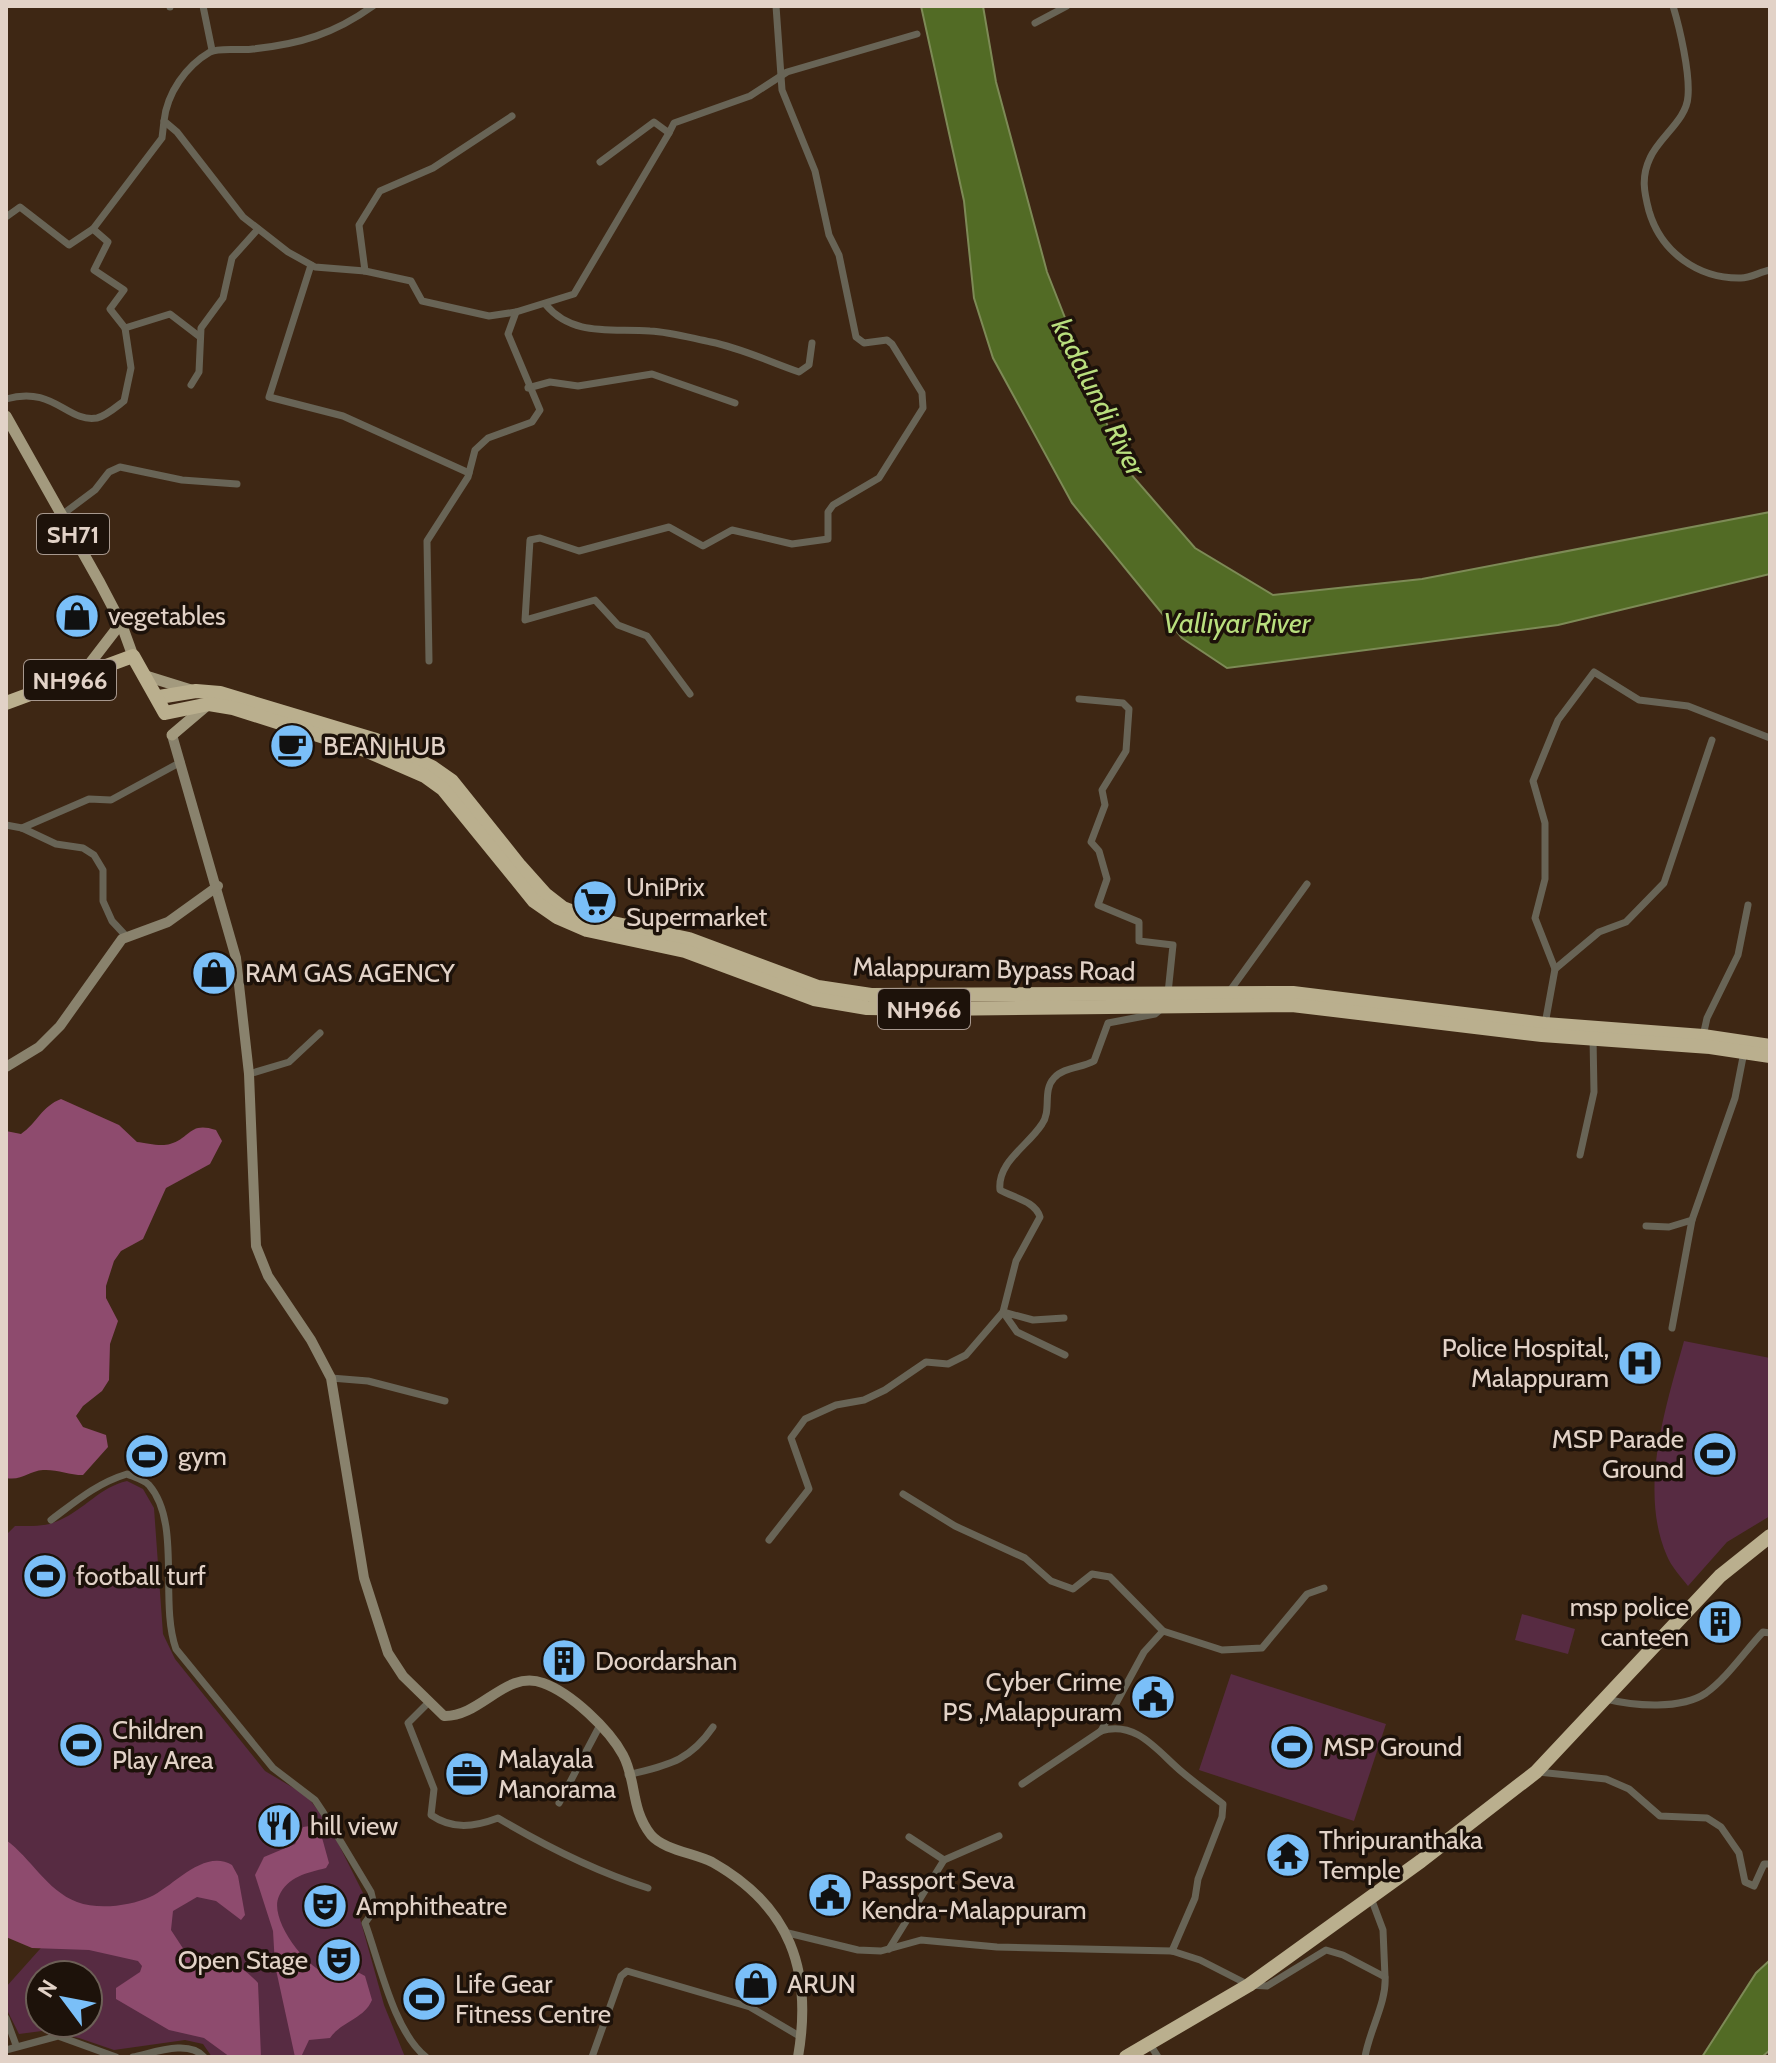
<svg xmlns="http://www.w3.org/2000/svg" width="1776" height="2063" viewBox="0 0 1776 2063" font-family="Cabin,sans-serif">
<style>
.green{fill:#572b42;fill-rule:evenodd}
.forest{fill:#8e4b6e}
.water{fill:#526b25;stroke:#7d8a56;stroke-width:2}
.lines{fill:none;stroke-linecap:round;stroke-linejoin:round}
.street{stroke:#686456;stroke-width:7}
.secondary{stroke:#89826d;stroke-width:10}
.primary{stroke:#a39a7e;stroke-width:11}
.highway{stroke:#baaf8e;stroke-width:14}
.labels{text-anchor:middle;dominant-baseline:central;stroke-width:7;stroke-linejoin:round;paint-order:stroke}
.shield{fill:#1d120a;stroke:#a7988e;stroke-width:2}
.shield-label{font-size:24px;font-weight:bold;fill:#e2d2c7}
.poi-label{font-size:26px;fill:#e2d2c7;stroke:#1d120a;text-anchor:start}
.street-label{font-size:26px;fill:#e2d2c7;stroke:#1d120a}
.water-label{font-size:28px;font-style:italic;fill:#b9df7e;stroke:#1d120a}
</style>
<rect width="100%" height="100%" fill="#3e2714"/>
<g class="green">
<path d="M1684,1341L1770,1358V1516L1727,1542L1688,1586C1681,1577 1671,1566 1667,1556C1638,1490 1666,1406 1684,1341Z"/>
<path d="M127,1481L143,1489L154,1508L163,1634L175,1659L265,1771L307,1796L329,1825L365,1897L356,1904L384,2005L405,2057H212L203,2044L185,2040L114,2050L79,2038L42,2031L19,2034L6,2008V1987L57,1930L6,1874V1535L15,1526C31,1526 46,1527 60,1520C85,1509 100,1487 127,1481ZM40,1975H88V2023H40Z"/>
<polygon points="1522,1614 1575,1629 1568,1654 1515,1640"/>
<polygon points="1231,1674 1386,1724 1354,1821 1199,1770"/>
</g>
<g class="forest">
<path d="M61,1099L119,1125L137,1142C146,1143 161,1147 170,1144C191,1138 189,1121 216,1130L222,1141L210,1164L166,1188L143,1239L121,1251L114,1261L106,1286V1298L118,1321L110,1344L109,1380L102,1391L83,1406L76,1416L83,1427L106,1435L108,1447L83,1475C69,1475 56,1469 43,1470C29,1471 22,1481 6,1478V1131L21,1134C37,1123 42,1106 61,1099Z"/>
<path d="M310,1826L321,1834L329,1863L326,1868C307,1873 288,1876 279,1896C268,1919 307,1970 330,1975C338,1977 346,1973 354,1970L365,1976L372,2000C364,2019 342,2021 330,2038L309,2040L301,2057H295L275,1965L273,1931L255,1875L264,1857L295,1844L303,1827Z"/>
<path d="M6,1840C31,1858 46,1890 77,1902C98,1910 130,1906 150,1897C174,1886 204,1848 232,1865L238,1876L245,1915L241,1920L216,1901L197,1897L173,1911L171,1930L188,1956C219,1958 236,1959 258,1983L261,2057H230L204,2038L169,2030L116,1999V1988L140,1972L142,1966L138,1961L89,1950L32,1948L6,1937Z"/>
</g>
<g class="water">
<polygon points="921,6 983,6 996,82 1047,272 1123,465 1195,548 1273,595 1422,579 1770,512 1770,574 1558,625 1227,668 1182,638 1072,503 993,358 974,298 964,201"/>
<polygon points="1770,1960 1770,2050 1762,2057 1702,2057 1756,1973"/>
</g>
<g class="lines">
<g class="street">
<polyline points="203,6 212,50"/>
<path d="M373,6C334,34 300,44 253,49C241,51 220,47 210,52C186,66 167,93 164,121L177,132L243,217L288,252L315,267L365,271L411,281L422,301L489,316L516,312"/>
<path d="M1673,6C1680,29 1690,73 1688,96C1687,120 1659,137 1650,158C1641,177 1644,192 1649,211C1661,252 1698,279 1741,278C1750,278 1760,272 1770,270"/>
<polyline points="170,7 170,6"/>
<polyline points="1035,23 1067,6"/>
<polyline points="600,162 654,122 669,133 674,123 750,96 787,72 917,34"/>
<polyline points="6,217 20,207 69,245 93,229 108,242 94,270 124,290 110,309 125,328"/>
<polyline points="93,229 162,138 164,121"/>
<polyline points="311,265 269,397 343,416 469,473"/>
<polyline points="365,271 359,225 380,191 433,168 512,116"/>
<path d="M546,305C573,337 612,328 650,331C670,332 691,338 711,342C741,348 770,362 799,372L809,365L812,343"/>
<polyline points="191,385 199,372 201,328 223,298 232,258 258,229"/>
<polyline points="528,388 550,382 578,386 652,374 735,403"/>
<path d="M6,399C54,385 67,423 97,418C106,416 116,407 124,401L131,368L125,328L170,314L200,337"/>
<polyline points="63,514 95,490 109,472 120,467 182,480 237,484"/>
<polyline points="429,661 427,541 468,477 475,450 488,438 532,422 540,410 508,334 516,312 574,294 669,133"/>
<polyline points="690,694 647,636 618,625 595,600 525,620 530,540 540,538 579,551 669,527 703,546 732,530 792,544 828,539 828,512 833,505 879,478 923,408 922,393 892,344 887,340 864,343 856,337 839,255 829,235 815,171 782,90 776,6"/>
<polyline points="1079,699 1123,703 1129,709 1126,751 1102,790 1105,805 1091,842 1099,851 1107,879 1098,905 1139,922 1139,941 1173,945 1168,993"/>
<polyline points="6,825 22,828 56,844 83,848 94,855 103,870 103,901 112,921 126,936"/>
<polyline points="22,828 89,799 111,800 181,762"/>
<polyline points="1555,969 1599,932 1626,922 1664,883 1712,740"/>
<polyline points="1229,992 1307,884"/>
<polyline points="1545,1024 1555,969 1535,918 1545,879 1545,823 1533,781 1558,720 1594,672 1639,700 1688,706 1770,738"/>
<polyline points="1703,1036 1707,1018 1738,955 1748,905"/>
<polyline points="249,1074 289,1062 320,1033"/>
<polyline points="1580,1155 1594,1092 1593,1038"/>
<polyline points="1646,1226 1669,1227 1692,1220 1735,1098 1744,1052"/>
<polyline points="1064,1318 1033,1320 1003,1312 1017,1332 1065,1355"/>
<polyline points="1672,1328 1692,1220"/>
<polyline points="331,1378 368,1381 445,1401"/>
<polyline points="903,1494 955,1526 1025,1558 1051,1581 1073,1589 1092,1574 1110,1577 1163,1631"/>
<path d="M51,1520C75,1502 97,1483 127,1474C134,1477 144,1480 149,1485C182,1523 159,1602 176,1649L273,1768L315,1800L323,1812L371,1892L375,1909L365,1923C379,1961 394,2032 426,2057"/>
<path d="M769,1540L809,1489L791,1438L805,1419L836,1405L864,1400L885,1390L926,1362L948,1364L966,1355L1003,1312L1016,1261L1040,1217C1035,1201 1014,1198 1000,1190C997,1162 1028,1146 1042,1124C1052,1110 1042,1091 1054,1078C1064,1067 1082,1068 1094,1061L1108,1023L1155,1014L1161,1009"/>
<path d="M1606,1699C1634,1706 1681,1710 1706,1693C1727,1678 1745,1651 1763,1632L1770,1633"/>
<path d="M429,1702L408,1723L434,1789L431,1815C453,1830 474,1827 498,1818C547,1847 594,1871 648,1888"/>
<polyline points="1101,1731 1144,1652 1163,1631 1222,1650 1262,1648 1307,1594 1324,1588"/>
<polyline points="1538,1772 1606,1779 1629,1789 1660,1816 1707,1818 1721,1827 1739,1853 1745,1882 1754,1886 1764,1864 1770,1864"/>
<path d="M628,1775C667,1765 689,1762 713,1727"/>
<path d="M1022,1784L1101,1731C1137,1720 1158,1752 1182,1772C1195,1783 1209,1793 1223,1804L1222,1817L1198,1879L1195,1898L1172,1951"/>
<polyline points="559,1803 599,1727"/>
<polyline points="909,1837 944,1860"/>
<polyline points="1371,1898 1383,1930 1385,1977"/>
<path d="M788,1933L858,1950L881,1951L921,1940L997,1947L1172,1951L1200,1960L1249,1985L1267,1986L1326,1950L1343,1955L1385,1977C1387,2002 1369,2031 1365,2057"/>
<polyline points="889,1949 944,1860 999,1836"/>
<polyline points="6,2018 16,2045"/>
<polyline points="1149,2043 1158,2057"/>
<polyline points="6,2050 58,2036 116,2057"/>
<path d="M133,2057C153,2053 189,2039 204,2057"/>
<polyline points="592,2057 621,1976 627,1971 750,2007 801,2037"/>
</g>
<g class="secondary">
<path d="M172,735L236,958L249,1074L256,1246L268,1276L311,1340L331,1378L364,1578L388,1653L403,1676L444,1716C481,1717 506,1669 543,1683C571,1693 609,1729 623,1755C637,1781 630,1808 651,1835C664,1850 694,1853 712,1862C790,1906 813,1970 798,2057"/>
<polyline points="6,1067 39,1047 60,1026 122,939 168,922 218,886"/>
</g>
<g class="primary">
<polyline points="6,416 100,583 121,623 133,656"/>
<polyline points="81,675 121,623"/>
<polyline points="146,676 191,690"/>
<polyline points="172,735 205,707"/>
</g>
<g class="highway">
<polyline points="159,697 196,691 220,693 376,740 432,767 452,781 520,866 545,894 563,908 589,918 689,939 818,987 871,995 1293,993 1545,1024 1703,1036 1770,1046"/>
<polyline points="6,703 133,656 165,713 209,704 233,708 365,750 425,776 443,789 534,901 557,917 587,930 685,951 814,999 867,1008 929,1009 1292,1005 1542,1035 1710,1047 1770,1056"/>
<polyline points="1126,2057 1249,1985 1421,1861 1536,1772 1720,1576 1770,1536"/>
</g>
</g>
<defs>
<g id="shop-disc" transform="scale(2.3)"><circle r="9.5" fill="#7abff8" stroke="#1d120a"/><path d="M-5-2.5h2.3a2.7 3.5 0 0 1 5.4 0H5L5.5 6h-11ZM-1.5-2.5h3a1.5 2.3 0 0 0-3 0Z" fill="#111"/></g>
<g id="cafe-disc" transform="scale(2.3)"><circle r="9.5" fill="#7abff8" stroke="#1d120a"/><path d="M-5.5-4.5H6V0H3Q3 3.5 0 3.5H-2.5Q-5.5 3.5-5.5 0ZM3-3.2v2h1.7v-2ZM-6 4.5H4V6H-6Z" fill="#111"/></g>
<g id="supermarket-disc" transform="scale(2.3)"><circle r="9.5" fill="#7abff8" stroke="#1d120a"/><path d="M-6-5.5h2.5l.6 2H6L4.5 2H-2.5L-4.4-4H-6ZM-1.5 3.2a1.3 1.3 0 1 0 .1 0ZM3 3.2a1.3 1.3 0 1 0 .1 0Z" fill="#111"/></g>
<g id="hospital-disc" transform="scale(2.3)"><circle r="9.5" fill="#7abff8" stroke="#1d120a"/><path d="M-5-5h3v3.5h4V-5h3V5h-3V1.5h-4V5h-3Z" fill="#111"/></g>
<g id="stadium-disc" transform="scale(2.3)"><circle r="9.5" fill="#7abff8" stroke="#1d120a"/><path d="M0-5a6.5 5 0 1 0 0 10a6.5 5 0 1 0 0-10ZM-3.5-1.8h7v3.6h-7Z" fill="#111"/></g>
<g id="building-disc" transform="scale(2.3)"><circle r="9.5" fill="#7abff8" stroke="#1d120a"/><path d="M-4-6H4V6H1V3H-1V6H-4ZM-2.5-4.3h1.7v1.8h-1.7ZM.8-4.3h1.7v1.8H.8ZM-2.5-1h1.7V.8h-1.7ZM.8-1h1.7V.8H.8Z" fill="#111"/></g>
<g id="civic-disc" transform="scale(2.3)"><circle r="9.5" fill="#7abff8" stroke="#1d120a"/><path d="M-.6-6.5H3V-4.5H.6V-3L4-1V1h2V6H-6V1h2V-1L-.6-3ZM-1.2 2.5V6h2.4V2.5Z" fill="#111"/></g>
<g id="office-disc" transform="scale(2.3)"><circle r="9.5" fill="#7abff8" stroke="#1d120a"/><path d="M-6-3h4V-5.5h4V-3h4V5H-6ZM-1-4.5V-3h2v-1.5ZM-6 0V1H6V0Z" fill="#111"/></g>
<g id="restaurant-disc" transform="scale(2.3)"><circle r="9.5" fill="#7abff8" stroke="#1d120a"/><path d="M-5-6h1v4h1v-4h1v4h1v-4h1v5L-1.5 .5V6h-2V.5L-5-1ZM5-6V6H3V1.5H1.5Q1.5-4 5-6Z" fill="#111"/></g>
<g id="temple-disc" transform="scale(2.3)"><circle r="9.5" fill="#7abff8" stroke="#1d120a"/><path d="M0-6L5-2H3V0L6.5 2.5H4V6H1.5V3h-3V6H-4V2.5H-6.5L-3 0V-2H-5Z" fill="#111"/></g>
<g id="theatre-disc" transform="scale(2.3)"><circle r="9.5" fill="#7abff8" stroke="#1d120a"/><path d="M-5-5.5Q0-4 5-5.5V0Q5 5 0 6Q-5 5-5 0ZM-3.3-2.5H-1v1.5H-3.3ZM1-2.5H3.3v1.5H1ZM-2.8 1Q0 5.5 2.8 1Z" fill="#111"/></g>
</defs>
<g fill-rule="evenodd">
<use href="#shop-disc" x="77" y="616"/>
<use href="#cafe-disc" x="292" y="746"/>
<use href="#supermarket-disc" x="595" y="902"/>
<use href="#shop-disc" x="214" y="973"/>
<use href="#hospital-disc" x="1640" y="1363"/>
<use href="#stadium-disc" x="1715" y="1454"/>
<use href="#stadium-disc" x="147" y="1456"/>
<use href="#stadium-disc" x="45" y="1576"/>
<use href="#building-disc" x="1720" y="1622"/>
<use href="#building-disc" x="564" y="1661"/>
<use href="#civic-disc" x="1153" y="1697"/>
<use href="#stadium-disc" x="81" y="1745"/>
<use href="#stadium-disc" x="1292" y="1747"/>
<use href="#office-disc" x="467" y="1774"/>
<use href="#restaurant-disc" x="279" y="1826"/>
<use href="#temple-disc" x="1288" y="1855"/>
<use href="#civic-disc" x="830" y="1895"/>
<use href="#theatre-disc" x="325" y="1906"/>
<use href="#theatre-disc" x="339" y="1960"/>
<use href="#shop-disc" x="756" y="1984"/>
<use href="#stadium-disc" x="424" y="1999"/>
</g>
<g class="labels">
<g class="shield">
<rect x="37" y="514" width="72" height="40" rx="6"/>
<rect x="24" y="660" width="92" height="40" rx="6"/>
<rect x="878" y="989" width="92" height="40" rx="6"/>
</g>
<g class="shield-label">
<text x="73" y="534">SH71</text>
<text x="70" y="680">NH966</text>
<text x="924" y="1009">NH966</text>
</g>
<g class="poi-label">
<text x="108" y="616">vegetables</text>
<text x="323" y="746">BEAN HUB</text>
<text x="626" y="887">UniPrix<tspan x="626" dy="30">Supermarket</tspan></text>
<text x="245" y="973">RAM GAS AGENCY</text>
<text x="1609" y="1348" text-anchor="end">Police Hospital,<tspan x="1609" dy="30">Malappuram</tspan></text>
<text x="1684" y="1439" text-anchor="end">MSP Parade<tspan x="1684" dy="30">Ground</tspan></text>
<text x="178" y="1456">gym</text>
<text x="76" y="1576">football turf</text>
<text x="1689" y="1607" text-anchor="end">msp police<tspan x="1689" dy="30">canteen</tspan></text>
<text x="595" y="1661">Doordarshan</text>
<text x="1122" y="1682" text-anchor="end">Cyber Crime<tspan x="1122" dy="30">PS ,Malappuram</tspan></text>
<text x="112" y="1730">Children<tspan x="112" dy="30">Play Area</tspan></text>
<text x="1323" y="1747">MSP Ground</text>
<text x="498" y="1759">Malayala<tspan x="498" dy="30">Manorama</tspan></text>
<text x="310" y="1826">hill view</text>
<text x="1319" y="1840">Thripuranthaka<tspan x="1319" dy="30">Temple</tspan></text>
<text x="861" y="1880">Passport Seva<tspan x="861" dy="30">Kendra-Malappuram</tspan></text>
<text x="356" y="1906">Amphitheatre</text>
<text x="308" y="1960" text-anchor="end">Open Stage</text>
<text x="455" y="1984">Life Gear<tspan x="455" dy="30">Fitness Centre</tspan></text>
<text x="787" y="1984">ARUN</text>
</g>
<g class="street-label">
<text transform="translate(994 969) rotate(1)">Malappuram Bypass Road</text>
</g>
<g class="water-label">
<text transform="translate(1099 397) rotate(63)">kadalundi River</text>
<text x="1237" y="623">Valliyar River</text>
</g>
</g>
<rect width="1776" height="2063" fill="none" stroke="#e2d2c7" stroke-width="16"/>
<g transform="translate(64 1999) rotate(302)"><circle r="38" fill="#1d120a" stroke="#6c5f56" stroke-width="2"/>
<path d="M0-6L14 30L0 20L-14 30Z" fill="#7abff8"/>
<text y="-12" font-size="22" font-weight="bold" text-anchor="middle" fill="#e2d2c7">N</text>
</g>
</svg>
